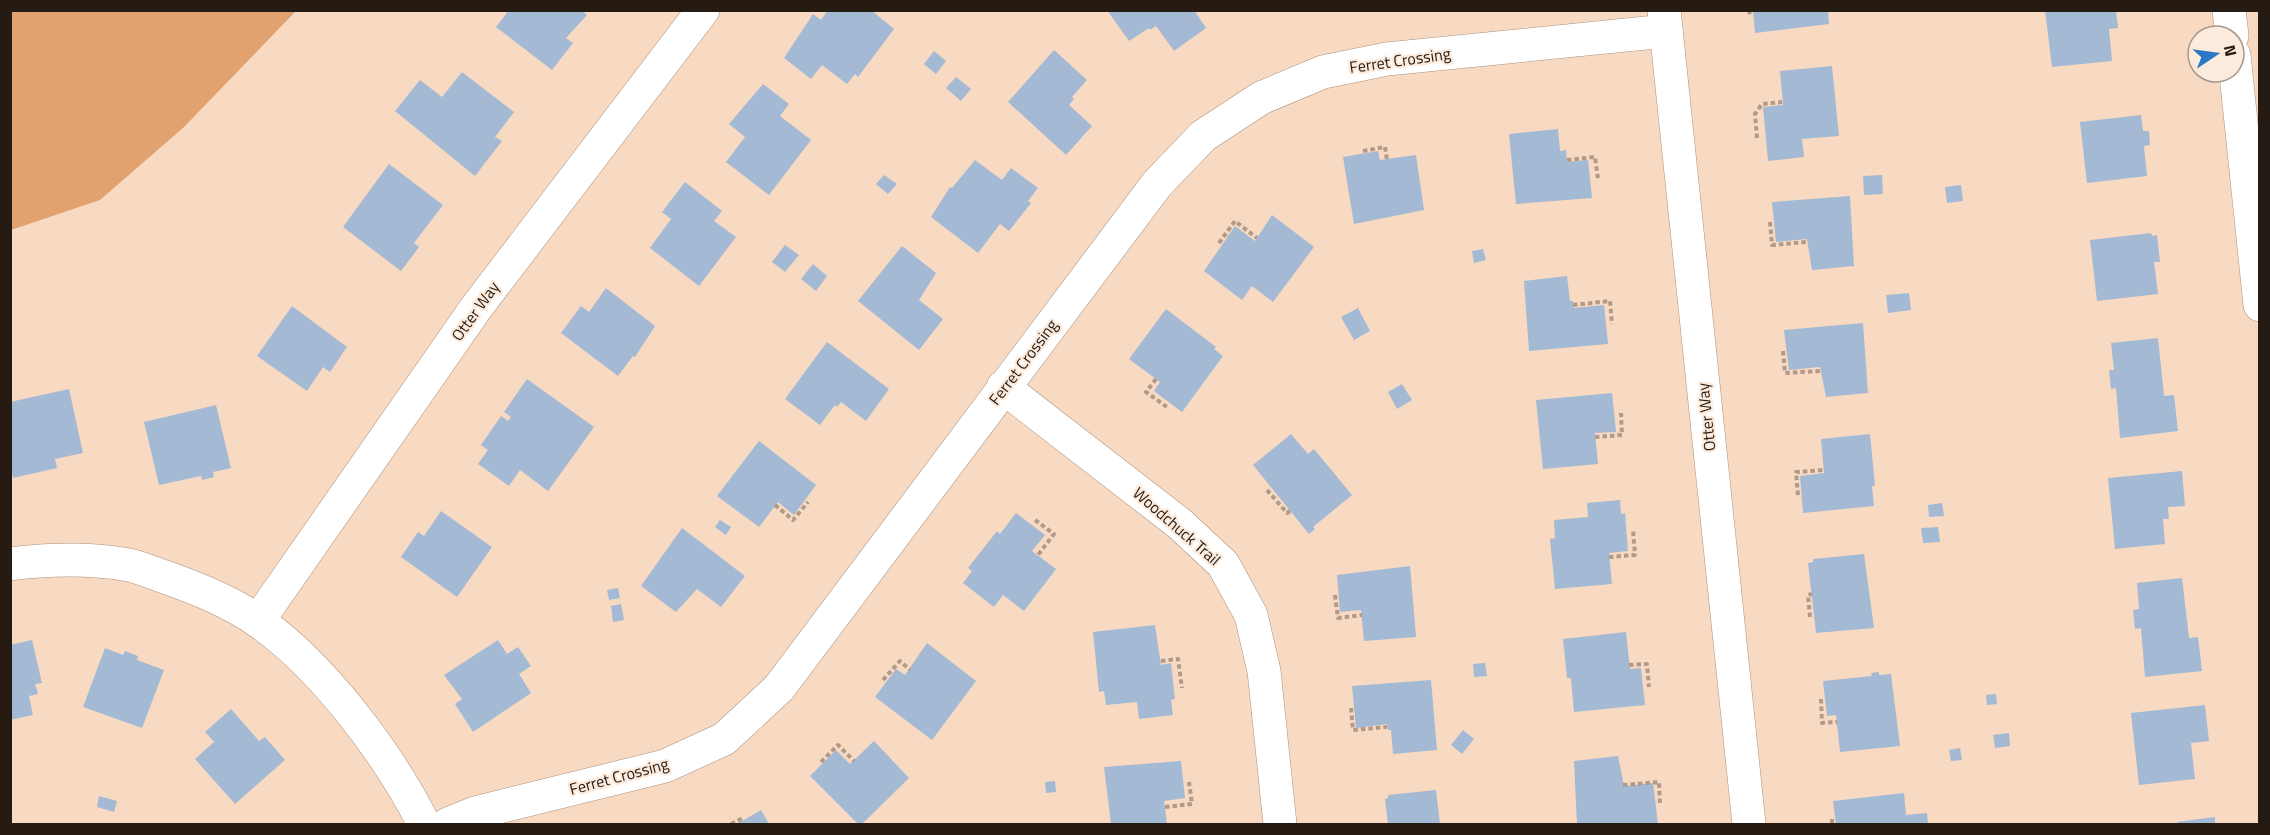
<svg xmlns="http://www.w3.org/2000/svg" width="2270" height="835" viewBox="0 0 2270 835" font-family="'Titillium Web',sans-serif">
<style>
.water{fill:#e1a270}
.building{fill:#a3b9d4}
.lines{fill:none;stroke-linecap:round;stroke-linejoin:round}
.minor-casing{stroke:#ac907b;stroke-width:34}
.path{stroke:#b29a88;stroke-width:4;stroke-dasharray:4.5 3;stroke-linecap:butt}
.minor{stroke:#fff;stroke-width:33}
.labels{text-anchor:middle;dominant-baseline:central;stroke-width:4.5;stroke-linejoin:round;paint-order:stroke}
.street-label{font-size:16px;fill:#251b12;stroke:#fceadc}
</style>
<rect width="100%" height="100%" fill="#f8dac3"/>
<polygon class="water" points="10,11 11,10 296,11 183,128 100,200 11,230"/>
<g class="building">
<polygon points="509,10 581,10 587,15 566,38 573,43 552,70 496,27"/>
<polygon points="828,10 871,10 894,29 858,77 855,74 847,84 822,65 811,79 784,58 813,14 821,20"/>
<polygon points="1107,10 1194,10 1206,28 1174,51 1156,26 1150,30 1149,28 1129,41"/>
<polygon points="1753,10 1828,10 1829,24 1755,33"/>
<polygon points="2045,10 2116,10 2118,28 2109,29 2112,61 2052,67"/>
<polygon points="1054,50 1087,80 1072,97 1074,99 1069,105 1092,126 1066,155 1008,102"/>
<polygon points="934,51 946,61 936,74 924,64"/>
<polygon points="1832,66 1839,136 1802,139 1804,157 1768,161 1763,107 1783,105 1780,71"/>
<polygon points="462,72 514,112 495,137 502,141 475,176 395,111 420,80 442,97"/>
<polygon points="956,77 971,89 961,101 946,88"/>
<polygon points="763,84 789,104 780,116 811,140 769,195 726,162 745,137 729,124"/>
<polygon points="2141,115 2143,131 2149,131 2150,145 2144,146 2147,176 2087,183 2080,122"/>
<polygon points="1558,129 1560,151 1566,150 1567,162 1588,160 1592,198 1516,204 1509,134"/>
<polygon points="1378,151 1380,160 1416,155 1424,210 1354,224 1343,157"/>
<polygon points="975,160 1002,180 1011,168 1038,188 1028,201 1031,203 1009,231 1000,224 978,253 931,217 950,187 952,188"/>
<polygon points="389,164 443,205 414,243 419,247 401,271 343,227"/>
<polygon points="884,175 897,184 888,194 876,184"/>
<polygon points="1882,175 1883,194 1864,195 1863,176"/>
<polygon points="685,182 722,211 714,221 736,237 699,286 650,248 671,219 662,212"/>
<polygon points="1961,185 1963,201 1947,203 1945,187"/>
<polygon points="1850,196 1854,266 1812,270 1807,239 1776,242 1772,202"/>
<polygon points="1272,215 1314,247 1273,302 1252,286 1242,300 1204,271 1235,226 1255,241"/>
<polygon points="2151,233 2152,236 2157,235 2160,262 2154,262 2158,294 2097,301 2090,240"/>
<polygon points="785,245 799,255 785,272 772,262"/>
<polygon points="902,246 936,273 919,300 943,319 919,350 858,301"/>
<polygon points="1483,249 1486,260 1474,263 1472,251"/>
<polygon points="813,264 827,276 816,291 801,279"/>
<polygon points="1567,276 1570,301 1573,301 1574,308 1604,305 1608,344 1529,351 1524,281"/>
<polygon points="606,288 655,326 635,357 633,356 618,376 561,333 581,306 589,312"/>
<polygon points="1909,293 1911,310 1888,313 1886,295"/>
<polygon points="292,306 347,347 330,372 323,367 307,391 257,356"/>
<polygon points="1358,308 1370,331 1354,340 1341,317"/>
<polygon points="1166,309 1216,347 1214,349 1223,356 1182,412 1154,391 1160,382 1129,359"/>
<polygon points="1863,323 1868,393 1826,397 1820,367 1789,370 1784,330"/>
<polygon points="2158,338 2164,396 2174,395 2178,431 2120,438 2116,388 2111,389 2109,370 2114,370 2111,343"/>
<polygon points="827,342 889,389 866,421 841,402 837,407 835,405 820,425 785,399"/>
<polygon points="527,379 594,427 548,491 520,470 509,486 478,464 488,450 481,445 501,416 508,421 511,417 504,412"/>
<polygon points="1402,384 1412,400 1397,409 1388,392"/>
<polygon points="69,389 83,453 55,459 57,468 13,478 10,464 10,402"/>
<polygon points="1612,393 1616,432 1595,433 1598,464 1543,469 1536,400"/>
<polygon points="216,405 231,468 213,472 214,477 202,480 201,476 159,485 144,422"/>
<polygon points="1291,434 1308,454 1314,449 1352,495 1313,527 1315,529 1309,534 1253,465"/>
<polygon points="1870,434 1875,486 1872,486 1874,506 1803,513 1800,476 1824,473 1821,439"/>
<polygon points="759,441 816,485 794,515 778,502 759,527 717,496"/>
<polygon points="2182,471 2185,506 2168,507 2169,519 2163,519 2165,544 2115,549 2108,478"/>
<polygon points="1620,500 1621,514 1625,513 1628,551 1609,553 1612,584 1555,589 1550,539 1555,538 1554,520 1588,517 1587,503"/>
<polygon points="1942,503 1944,516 1929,517 1928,505"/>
<polygon points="441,511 492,547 457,597 401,557 418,532 424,536"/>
<polygon points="1016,513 1045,535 1032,551 1056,569 1024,611 1003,595 994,607 963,583 972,571 968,568 997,531 1000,534"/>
<polygon points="720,520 731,527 726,535 715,527"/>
<polygon points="1938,527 1940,542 1923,543 1921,528"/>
<polygon points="682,528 745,576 721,607 697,589 676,612 641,586"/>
<polygon points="1864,554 1874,628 1816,633 1808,563 1813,562 1813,559"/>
<polygon points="1410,566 1416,637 1364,641 1361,610 1340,612 1337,575"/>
<polygon points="2182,578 2189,638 2198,637 2202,671 2145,677 2141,628 2135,629 2133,610 2139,609 2137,583"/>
<polygon points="618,588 620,598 609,600 607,590"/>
<polygon points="621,604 624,620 613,622 611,606"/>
<polygon points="1155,625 1161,665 1171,663 1175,699 1171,700 1173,715 1139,719 1137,702 1106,705 1104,691 1099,692 1093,632"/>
<polygon points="1626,632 1630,669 1641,668 1645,705 1574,712 1571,678 1567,678 1563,639"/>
<polygon points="32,640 42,683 35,684 38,694 29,696 33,715 10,720 10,645"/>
<polygon points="498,640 507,654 518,647 531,666 519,674 531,693 473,732 455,704 462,699 444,675"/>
<polygon points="927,643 976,681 932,740 875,697 896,669 905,675"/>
<polygon points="105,648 123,655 125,651 138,656 137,660 164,670 142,728 83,707"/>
<polygon points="1485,663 1487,676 1474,677 1473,664"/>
<polygon points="1879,672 1879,675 1891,674 1900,746 1840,752 1836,715 1827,716 1823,681 1872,676 1871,673"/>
<polygon points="1431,680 1437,750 1393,754 1391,730 1388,730 1387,724 1356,728 1352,686"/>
<polygon points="1996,694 1997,704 1987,705 1986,695"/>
<polygon points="2205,705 2209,741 2191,743 2195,779 2139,785 2131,713"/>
<polygon points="231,709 259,741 265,737 285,760 235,804 195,759 214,742 205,732"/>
<polygon points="1463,730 1474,739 1462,754 1451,745"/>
<polygon points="2009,733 2010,746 1995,748 1993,735"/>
<polygon points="874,741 909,778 862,824 858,824 810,776 836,750 850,764"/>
<polygon points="1960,748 1962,760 1951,761 1949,750"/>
<polygon points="1618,756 1624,786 1653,783 1658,824 1577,824 1574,761"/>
<polygon points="1181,761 1185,798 1164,801 1167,824 1111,824 1104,767"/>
<polygon points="1055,781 1056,792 1046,793 1045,782"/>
<polygon points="1436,790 1440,824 1388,824 1385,799 1388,798 1388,795"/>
<polygon points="1904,793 1906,815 1927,813 1928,824 1836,824 1833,801"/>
<polygon points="99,796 117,801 114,812 97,807"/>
<polygon points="761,810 769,824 735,824 744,820"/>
<polygon points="2215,817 2215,824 2177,824 2177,822"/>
</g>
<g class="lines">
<g class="minor-casing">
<g id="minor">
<polyline points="1664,10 1749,824"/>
<polyline points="2229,10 2232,36"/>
<polyline points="2234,55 2260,305"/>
<polyline points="1003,387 1180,524 1223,564 1251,615 1264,671 1280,824"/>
<path d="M10,564C50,559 89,558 129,565C142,568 155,574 168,578C198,589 231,602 258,621C323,666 389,755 424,824"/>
<polyline points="258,621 476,308 703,10"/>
<polyline points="448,824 475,813 665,766 724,739 779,688 1157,184 1203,136 1261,98 1323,72 1387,59 1666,31"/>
</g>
</g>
<g class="path">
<polyline points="1749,10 1750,16"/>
<polyline points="1757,138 1755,114 1762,104 1782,102"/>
<polyline points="1363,151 1385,147 1387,160"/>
<polyline points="1567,160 1595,157 1598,179"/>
<polyline points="1770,222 1772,245 1807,242"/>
<polyline points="1219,243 1235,221 1257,238"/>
<polyline points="1573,305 1610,301 1612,324"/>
<polyline points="1783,351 1785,373 1820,371"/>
<polyline points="1156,379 1146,392 1167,407"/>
<polyline points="1595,437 1622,435 1621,413"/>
<polyline points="1267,490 1287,513 1290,511"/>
<polyline points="1798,495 1796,472 1824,470"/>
<polyline points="775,505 793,520 808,502"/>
<polyline points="1035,520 1054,534 1038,555"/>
<polyline points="1609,557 1635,555 1633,530"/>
<polyline points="1335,595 1338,618 1362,615"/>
<polyline points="1810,617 1808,595 1812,594"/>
<polyline points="1161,661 1178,659 1182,688"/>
<polyline points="1629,665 1647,664 1649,687"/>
<polyline points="883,680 900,661 910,670"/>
<polyline points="1821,699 1822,723 1837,722"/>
<polyline points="1351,708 1353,730 1387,727"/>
<polyline points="821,762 838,745 854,761"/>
<polyline points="1623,785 1659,782 1660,804"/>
<polyline points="1165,807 1192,804 1189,782"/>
<polyline points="1832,819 1832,824"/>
<polyline points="731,824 743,818"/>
</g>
<use href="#minor" class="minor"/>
</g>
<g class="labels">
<g class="street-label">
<text transform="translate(1400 60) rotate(-8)">Ferret Crossing</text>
<text transform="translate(475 311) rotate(-54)">Otter Way</text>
<text transform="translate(1023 362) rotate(-53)">Ferret Crossing</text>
<text transform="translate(1706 417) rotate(-96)">Otter Way</text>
<text transform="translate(1177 526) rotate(41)">Woodchuck Trail</text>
<text transform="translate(619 776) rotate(-15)">Ferret Crossing</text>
</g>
</g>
<rect width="2270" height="835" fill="none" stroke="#251b12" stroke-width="24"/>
<g transform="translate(2216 54) rotate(77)"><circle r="28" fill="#fceadc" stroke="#a6978b" stroke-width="1.5"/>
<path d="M0-4.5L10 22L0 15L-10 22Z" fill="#2b78c8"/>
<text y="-9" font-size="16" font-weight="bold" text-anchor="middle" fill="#251b12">N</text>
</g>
</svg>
